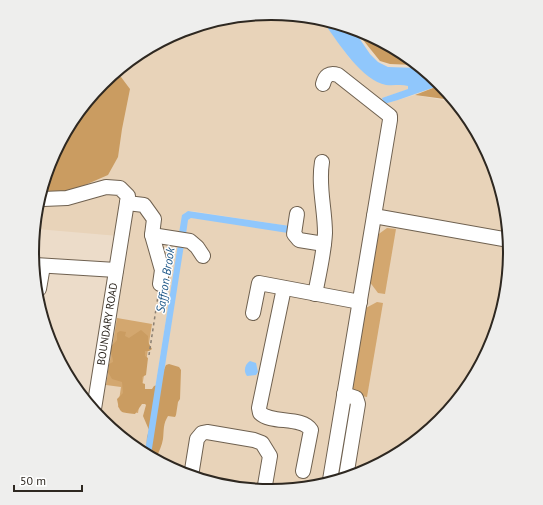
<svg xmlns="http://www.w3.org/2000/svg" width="543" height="505" viewBox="0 0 543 505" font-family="'PT Sans',sans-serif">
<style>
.built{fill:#e8d3b9;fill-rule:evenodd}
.green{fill:#d3a76f}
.forest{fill:#ca9c61}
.water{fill:#90c7fc}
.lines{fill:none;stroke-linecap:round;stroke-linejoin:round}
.minor-casing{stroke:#6f6150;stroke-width:16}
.path{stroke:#8a7f72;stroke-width:1.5;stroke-dasharray:3 3;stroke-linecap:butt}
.minor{stroke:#fff;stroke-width:14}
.labels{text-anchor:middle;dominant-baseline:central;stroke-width:3;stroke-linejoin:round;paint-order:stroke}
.street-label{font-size:11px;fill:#2e2821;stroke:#fff}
.water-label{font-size:12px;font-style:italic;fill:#1b5586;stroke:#fff}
.rim{fill:none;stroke:#2e2821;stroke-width:2}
</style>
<rect width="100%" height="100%" fill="#ecdcc9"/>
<path class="built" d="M272,13L325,24L350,59L387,85L403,84L408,85L409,89L382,98L384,104L415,95L453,102L493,161L511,253L493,344L441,422L363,474L271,492L180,474L151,455L178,245L145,451L102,422L100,419L130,237L37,229L50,161L102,83L180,31ZM192,211L289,226L191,218L188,220L182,215L186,212Z"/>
<g class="green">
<polygon points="387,228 396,229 385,294 378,293 369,281 376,236"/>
<polygon points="377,302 383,303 367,397 349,394 364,309"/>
<polygon points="117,318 152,324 138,413 122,410 118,407 121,387 106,385"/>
</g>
<g class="forest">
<polygon points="355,30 363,31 414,65 390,64 380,61"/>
<polygon points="113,76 121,77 130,89 122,129 118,157 108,175 85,185 75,193 44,192 50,161 102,83"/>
<polygon points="438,86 443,86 452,100 415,95"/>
<path d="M141,330L148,336V342L152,349L149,351H145V356L148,358L146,375L142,377V383L145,384V389H152L154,386L157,385L166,365L169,364L179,367L181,370L180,399L178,402L176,415L175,417L168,416C163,424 164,429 163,439C162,445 159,452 156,458L146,451L147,437L149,430L143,416L146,405L145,404H142L135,414C121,412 120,415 117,399L123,393L122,382L112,379L108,372L109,364L113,362C113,356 109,351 112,345C114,343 116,342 117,340V333L120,331L126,332L125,336L129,338Z"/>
</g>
<g class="water">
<path d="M325,24L353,29L370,54L378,62L388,67L418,68L441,83L443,86H438L398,100L384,104L382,98L408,89V86C401,84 394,86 386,85C363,81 338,43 325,24Z"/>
<polygon points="188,211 290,226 288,233 191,218 188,220 186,234 179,233 182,215"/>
<polygon points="178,244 184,245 151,455 145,451"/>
<path d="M250,361L256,363L258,372L256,375L247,376C243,371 245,364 250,361Z"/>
</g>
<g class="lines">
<g class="minor-casing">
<g id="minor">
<path d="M323,84C325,76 329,72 338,75L390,116V120L330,480"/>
<polyline points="43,199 67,198 106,187 120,188 128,196 94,409"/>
<polyline points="127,203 144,205 154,219 152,235 162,270 160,284"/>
<polyline points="297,214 294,234 299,240 324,244"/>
<polyline points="374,216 509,240"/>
<polyline points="152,235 190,241 197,247 203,256"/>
<polyline points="35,265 116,270"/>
<path d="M284,288L259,408L260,413C271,424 302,416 311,430L303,471"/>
<polyline points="39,289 43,266"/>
<path d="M315,294C319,274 324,253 325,233C325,209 318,186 322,162"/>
<polyline points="253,313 259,283 360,302"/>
<polyline points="344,394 356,398 358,404 346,477"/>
<polyline points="191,476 197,439 202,433 207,432 254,440 262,443 270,456 264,491"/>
</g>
</g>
<polyline class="path" points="149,355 158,296"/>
<use href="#minor" class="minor"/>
</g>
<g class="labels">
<g class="street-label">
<text transform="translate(107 324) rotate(-81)">BOUNDARY ROAD</text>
</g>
<g class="water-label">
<text transform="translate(165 280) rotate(-81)">Saffron Brook</text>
</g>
</g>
<path d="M0 0H543V505H0ZM39 252a232 232 0 1 1 464 0a232 232 0 1 1-464 0Z" fill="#eeeeed" fill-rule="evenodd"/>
<path class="rim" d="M39 252a232 232 0 1 1 464 0a232 232 0 1 1-464 0Z"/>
<path d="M14 485v6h68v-6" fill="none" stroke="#2e2821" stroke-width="2"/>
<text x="20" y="485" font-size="12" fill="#2e2821" stroke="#ffffff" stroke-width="3" paint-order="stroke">50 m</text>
</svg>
